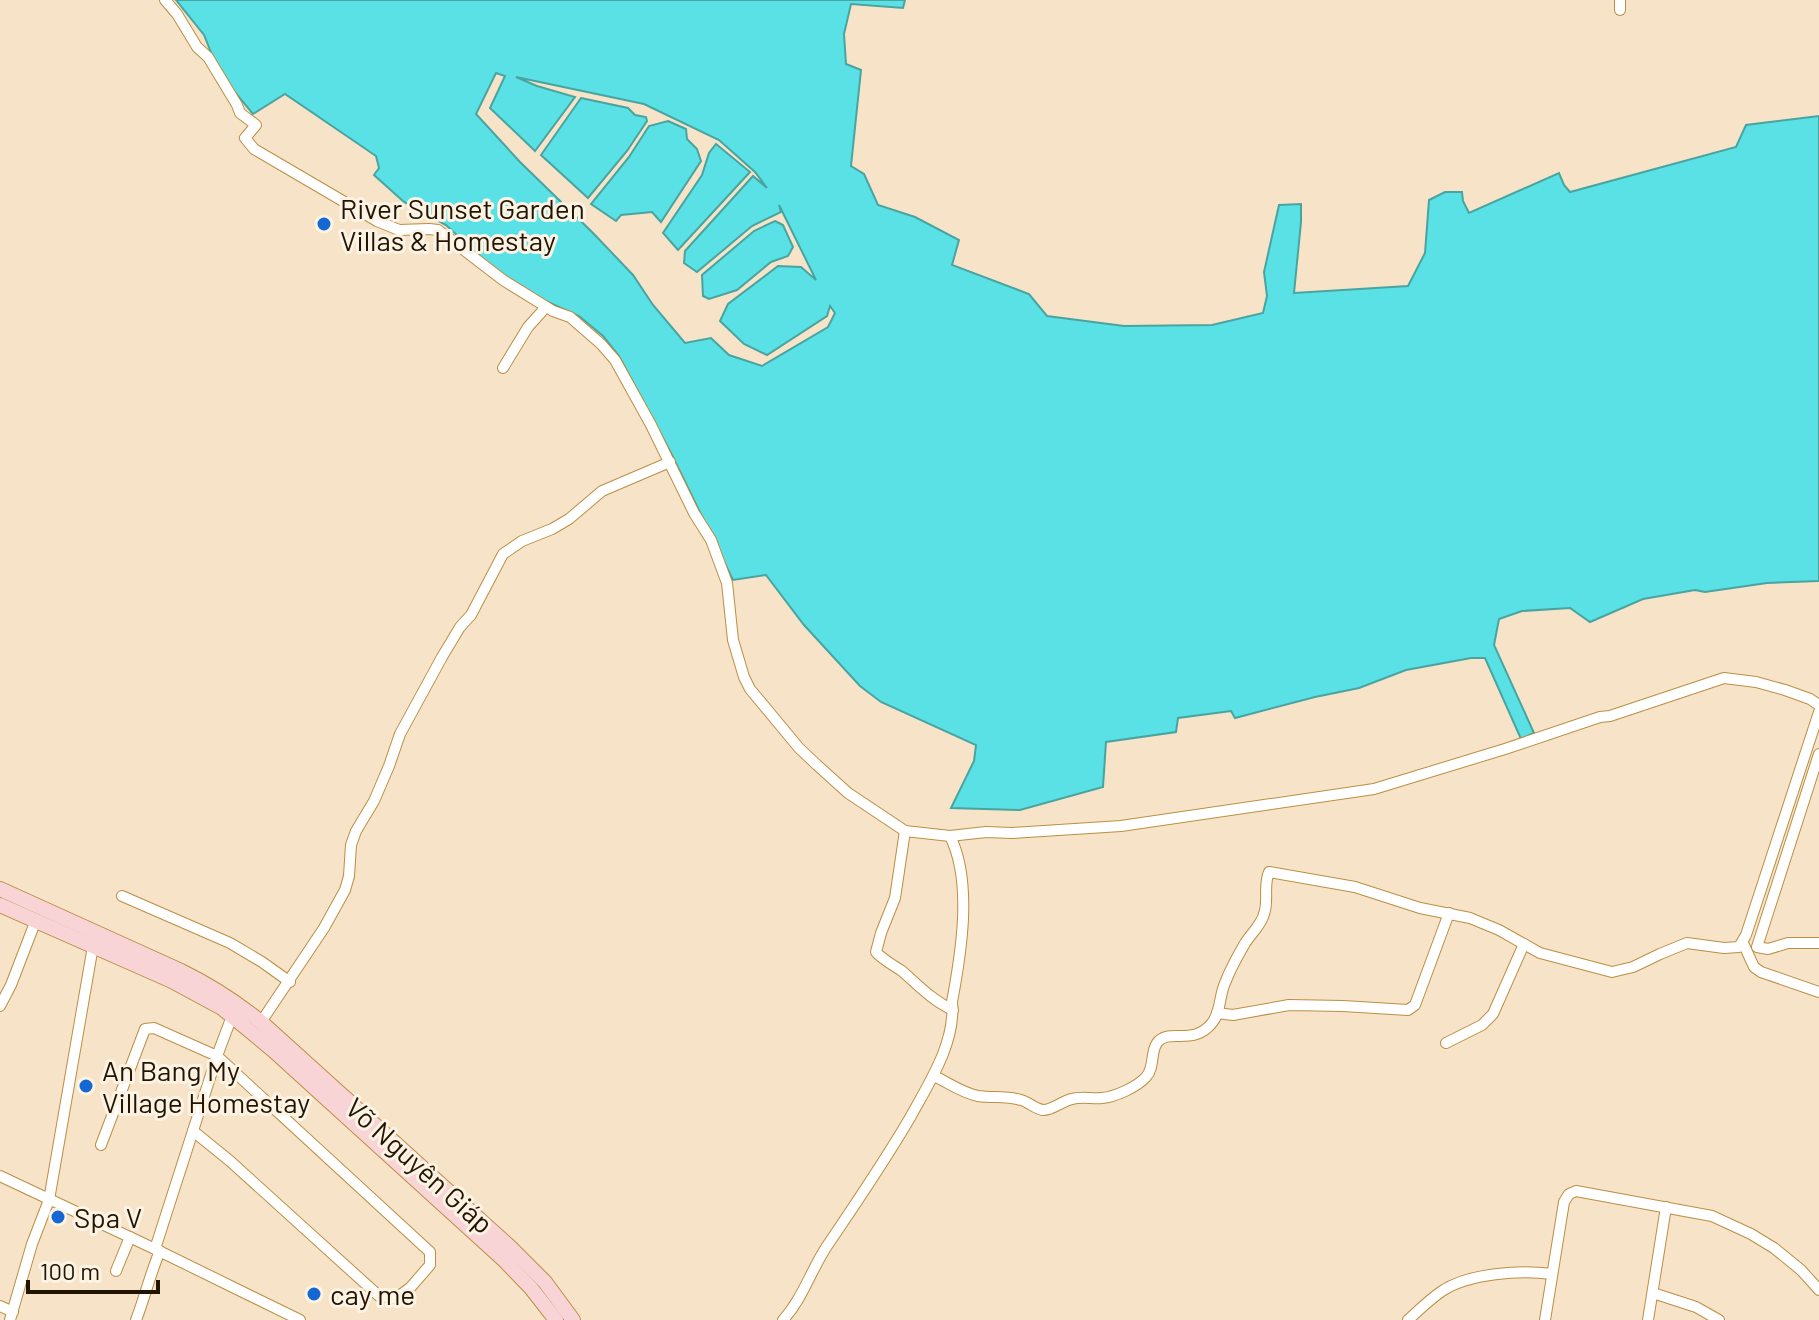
<svg xmlns="http://www.w3.org/2000/svg" width="1819" height="1320" viewBox="0 0 1819 1320" font-family="Barlow,sans-serif">
<style>
.water{fill:#5ae1e5;stroke:#49a4a0;stroke-width:2;fill-rule:evenodd}
.lines{fill:none;stroke-linecap:round;stroke-linejoin:round}
.street-casing{stroke:#bb8e43;stroke-width:12}
.secondary-casing{stroke:#bb8e43;stroke-width:16}
.street{stroke:#fff;stroke-width:10}
.secondary{stroke:#f9d4d7;stroke-width:14}
.poi-dot{fill:#1567d1;stroke:#fcf3e4;stroke-width:3}
.labels{text-anchor:middle;dominant-baseline:central;stroke-width:6;stroke-linejoin:round;paint-order:stroke}
.poi-label{font-size:28px;fill:#211400;stroke:#fcf3e4;text-anchor:start}
.street-label{font-size:28px;fill:#211400;stroke:#fcf3e4}
</style>
<rect width="100%" height="100%" fill="#f7e4c8"/>
<g class="water">
<path d="M176,0H905L903,8L851,4L844,34L846,64L861,70L851,166L864,174L878,205L915,217L959,240L952,265L1029,294L1047,316L1124,326L1212,325L1263,313L1267,296L1264,272L1279,205L1301,204V222L1294,293L1408,286L1425,253L1429,200L1445,192H1462L1463,201L1469,213L1559,173L1564,185L1570,192L1736,147L1746,125L1819,116V581L1767,583L1705,592L1695,590L1643,599L1590,622L1570,608L1522,611L1499,619L1494,645L1534,733L1521,739L1485,658H1471L1406,670L1359,688L1315,697L1235,718L1231,711L1178,718L1176,732L1106,742L1103,787L1020,810L951,808L974,761L976,745L881,702L860,686L804,625L766,575L733,580L672,455L619,356L603,336L579,316L524,291L486,262L446,225L404,202L374,175L379,168L376,156L285,94L253,114L228,84L216,65L204,35ZM496,73L505,76L490,108L535,151L575,97L537,86L516,77L644,104L719,140L755,172L767,188L753,176L685,251L684,263L697,272L752,226L781,212L779,205L816,280L801,267L778,266L728,304L720,321L744,344L767,355L827,316L830,306L835,313L828,327L762,366L729,355L711,338L685,343L653,305L633,275L593,233L520,162L476,114Z"/>
<polygon points="581,98 628,108 635,115 646,117 647,121 627,151 588,198 541,155"/>
<polygon points="668,121 686,129 687,139 697,149 701,161 661,222 652,212 621,215 616,221 591,204 629,157 649,126"/>
<polygon points="716,144 750,172 678,250 663,233 702,175 709,153"/>
<polygon points="775,221 783,225 793,247 788,256 771,262 737,290 709,299 703,296 702,275 754,231"/>
</g>
<g class="lines">
<g class="street-casing">
<g id="street">
<polyline points="165,0 177,14 197,47 208,57 237,105 240,113 256,125 245,138 254,149 377,221 399,230 429,229 438,230 503,280 553,311 570,317 601,344 615,360 651,425 694,513 711,540 727,583 733,640 744,677 750,689 799,748 817,765 848,793 905,831 950,836 986,832 1012,833 1121,826 1374,789 1505,749 1600,717 1610,716 1724,678 1756,682 1785,690 1810,699 1819,705"/>
<polyline points="1620,10 1620,0"/>
<polyline points="503,368 528,327 546,307"/>
<polyline points="1819,754 1757,947 1768,949 1788,943 1819,943"/>
<path d="M905,831L895,898L881,933L876,952C883,960 893,965 902,971C919,986 933,1001 953,1010"/>
<polyline points="122,896 230,943 262,962 290,982"/>
<polyline points="1743,943 1754,967 1761,972 1819,992"/>
<polyline points="0,1006 11,985 36,920"/>
<polyline points="1217,1013 1233,1015 1289,1005 1343,1006 1408,1010 1415,1005 1449,913"/>
<polyline points="261,1022 324,928 345,890 349,876 351,845 356,831 374,801 389,766 400,734 442,657 460,627 471,615 503,554 522,541 552,529 569,519 602,491 670,462"/>
<polyline points="1446,1043 1482,1025 1493,1014 1524,944"/>
<path d="M934,1076C949,1083 962,1093 978,1096C992,1098 1008,1096 1021,1100C1029,1102 1035,1109 1043,1110C1053,1110 1062,1101 1072,1099C1082,1096 1092,1099 1102,1098C1115,1097 1137,1087 1146,1077C1155,1067 1150,1053 1157,1043C1168,1027 1193,1047 1212,1023C1221,1012 1219,996 1225,983C1230,970 1237,957 1244,945C1250,934 1261,926 1264,914C1269,901 1263,885 1269,872L1355,887L1420,908L1470,918L1499,930L1540,953L1612,972L1633,967L1660,954L1687,943L1724,948L1739,947L1746,935L1819,712"/>
<polyline points="101,1145 145,1029 154,1028 217,1056 430,1252 430,1265 410,1288 396,1298 379,1296 230,1161 193,1131"/>
<polyline points="0,1176 155,1249 300,1320"/>
<polyline points="155,1249 217,1056 232,1016"/>
<polyline points="116,1271 130,1237"/>
<polyline points="1653,1293 1696,1307 1719,1320"/>
<polyline points="0,1306 13,1312"/>
<polyline points="10,1320 32,1244 49,1200 93,946"/>
<path d="M136,1320C145,1297 150,1274 160,1251"/>
<path d="M783,1320C803,1298 811,1270 827,1246C856,1203 885,1161 911,1116C929,1083 956,1042 952,1002C961,954 973,882 950,836"/>
<path d="M1408,1320C1419,1310 1429,1300 1442,1291C1469,1273 1520,1270 1552,1274"/>
<polyline points="1545,1320 1564,1202 1569,1194 1576,1191 1712,1216 1751,1234 1774,1248 1801,1270 1819,1290"/>
<polyline points="1648,1320 1666,1207"/>
</g>
</g>
<g class="secondary-casing">
<g id="secondary">
<path d="M0,889L181,971C210,985 236,1002 261,1022L510,1247L545,1282L573,1320"/>
<polyline points="0,905 172,981 222,1008 273,1050 503,1259 531,1288 556,1320"/>
</g>
</g>
<use href="#street" class="street"/>
<use href="#secondary" class="secondary"/>
</g>
<g class="poi-dot">
<circle cx="324" cy="224" r="8"/>
<circle cx="86" cy="1086" r="8"/>
<circle cx="58" cy="1217" r="8"/>
<circle cx="314" cy="1294" r="8"/>
</g>
<g class="labels">
<g class="poi-label">
<text x="340" y="208">River Sunset Garden<tspan x="340" dy="32">Villas &amp; Homestay</tspan></text>
<text x="102" y="1070">An Bang My<tspan x="102" dy="32">Village Homestay</tspan></text>
<text x="74" y="1217">Spa V</text>
<text x="330" y="1294">cay me</text>
</g>
<g class="street-label">
<text transform="translate(420 1165) rotate(42)">Võ Nguyên Giáp</text>
</g>
</g>
<path d="M28 1280v12h130v-12" fill="none" stroke="#211400" stroke-width="4"/>
<text x="40" y="1280" font-size="24" fill="#211400" stroke="#fcf3e4" stroke-width="6" paint-order="stroke">100 m</text>
</svg>
